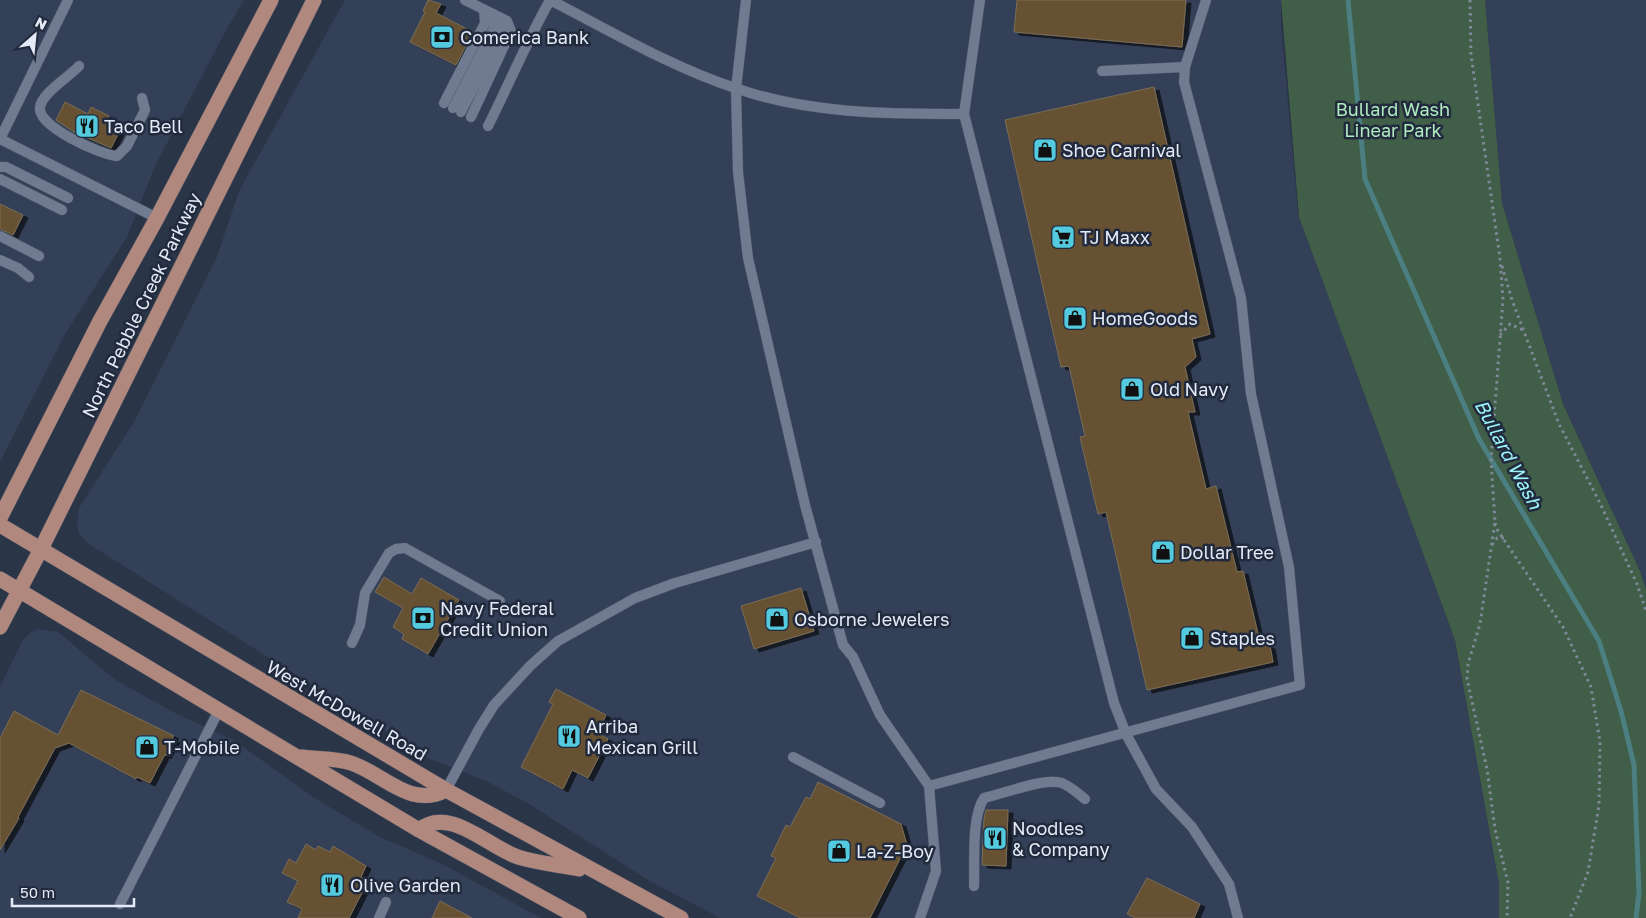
<svg xmlns="http://www.w3.org/2000/svg" width="1646" height="918" viewBox="0 0 1646 918" font-family="'Golos Text',sans-serif">
<style>
.built{fill:#344058}
.green{fill:#405e48}
.lines{fill:none;stroke-linecap:round;stroke-linejoin:round}
.stream{stroke:#4b7f81;stroke-width:5}
.building{fill:#665130;stroke:#7a6d57;filter:url(#shadow)}
.lane-casing{stroke:#4a5262;stroke-width:11}
.primary-casing{stroke:#4a5262;stroke-width:16}
.path{stroke:#808999;stroke-width:3;stroke-dasharray:2.5 4;stroke-linecap:butt}
.lane{stroke:#707b91;stroke-width:10}
.primary{stroke:#b1887d;stroke-width:15}
.labels{text-anchor:middle;dominant-baseline:central;stroke-width:5;stroke-linejoin:round;paint-order:stroke}
.poi-label{font-size:18px;fill:#e4ebf7;stroke:#222a3d;text-anchor:start}
.park-label{font-size:18px;fill:#aeebbf;stroke:#222a3d}
.street-label{font-size:18px;fill:#e4ebf7;stroke:#222a3d}
.water-label{font-size:19px;font-style:italic;fill:#9bf4f9;stroke:#222a3d}
</style>
<defs>
<filter id="shadow"><feDropShadow dx="5" dy="3" stdDeviation="0" flood-color="#0009"/></filter>
</defs>
<rect width="100%" height="100%" fill="#2b3548"/>
<g class="built">
<polygon points="0,0 244,0 225,32 155,166 127,237 65,334 0,462"/>
<polygon points="345,0 1281,0 1281,25 1298,214 1455,640 1499,884 1499,918 720,918 648,880 529,804 488,782 428,758 89,544 79,534 77,524 79,508 134,422 217,257 239,191"/>
<polygon points="1485,0 1646,0 1646,589 1640,571 1563,404 1502,203"/>
<polygon points="38,629 58,632 114,679 173,712 235,741 316,799 380,837 442,864 541,918 0,918 0,687 23,640 30,633"/>
</g>
<polygon class="green" points="1281,0 1485,0 1502,203 1563,404 1640,571 1646,589 1646,918 1499,918 1499,884 1455,640 1299,217"/>
<g class="lines">
<polyline class="stream" points="1348,0 1365,179 1479,439 1599,641 1621,711 1634,765 1639,893 1636,918"/>
</g>
<g class="building">
<polygon points="428,0 441,4 436,13 473,32 456,65 410,42 425,12 423,11"/>
<polygon points="1017,0 1186,0 1182,47 1014,32"/>
<polygon points="1154,87 1210,334 1192,339 1196,357 1185,367 1195,412 1188,412 1206,489 1216,486 1237,572 1243,571 1260,642 1270,646 1273,662 1147,690 1106,512 1098,514 1080,437 1085,436 1069,366 1061,367 1005,120"/>
<polygon points="65,102 88,114 91,107 109,116 106,123 120,130 111,148 74,132 56,120"/>
<polygon points="0,204 23,215 13,235 0,229"/>
<polygon points="384,577 412,594 421,578 459,600 428,654 402,639 404,634 393,627 403,608 375,592"/>
<polygon points="801,588 814,631 754,649 741,606"/>
<polygon points="556,689 606,715 597,733 608,739 588,778 572,770 563,789 521,767 553,704 549,702"/>
<polygon points="81,690 174,736 172,738 175,740 166,756 165,754 150,783 137,777 136,779 69,743 55,748 18,817 19,818 0,850 0,738 14,711 58,735"/>
<polygon points="818,782 901,824 907,845 870,918 800,918 757,896 776,858 771,856 786,825 790,827 806,797 810,799"/>
<polygon points="986,810 1008,810 1006,866 982,865 984,819"/>
<polygon points="306,844 316,850 318,846 330,852 333,846 366,866 361,877 368,881 349,918 298,918 302,909 287,902 298,881 282,873 289,859 296,863"/>
<polygon points="1147,878 1200,904 1194,918 1135,918 1127,914"/>
<polygon points="440,901 472,918 432,918"/>
</g>
<g class="lines">
<g class="lane-casing">
<g id="lane">
<polyline points="465,0 507,21 511,31 471,117"/>
<polyline points="746,0 736,89 738,172 748,258 805,505 843,645 853,657 880,715 929,786 936,871 920,918"/>
<polyline points="980,0 964,114 1114,703 1126,734 1156,789 1192,827 1229,884 1238,918"/>
<path d="M79,66C69,77 42,93 40,107C36,126 101,155 117,156L127,146L145,110L142,98"/>
<polyline points="1102,71 1185,67"/>
<polyline points="444,103 485,23 484,10"/>
<polyline points="453,108 494,28 493,14"/>
<polyline points="461,112 500,37 503,27 501,18"/>
<path d="M488,126C509,84 527,41 550,0C611,31 671,67 735,88C809,114 887,114 964,114"/>
<polyline points="0,139 157,218"/>
<polyline points="0,139 68,0"/>
<polyline points="0,167 6,167 68,198"/>
<polyline points="0,179 62,210"/>
<polyline points="0,236 39,256"/>
<polyline points="0,260 18,268 29,277"/>
<polyline points="352,643 360,625 365,593 389,553 396,549 405,548 500,601"/>
<polyline points="793,757 880,803"/>
<polyline points="929,786 1300,685 1289,567 1251,394 1241,298 1184,82 1185,67 1206,0"/>
<polyline points="446,790 479,729 494,705 530,666 558,641 635,598 675,583 816,542"/>
<path d="M974,886C975,862 971,818 984,798C1003,794 1045,777 1062,783C1071,787 1078,793 1085,799"/>
<polyline points="120,904 218,712"/>
<polyline points="379,918 386,902"/>
</g>
</g>
<g class="primary-casing">
<g id="primary">
<polyline points="0,518 100,321 157,218 271,0"/>
<polyline points="0,525 446,790 681,918"/>
<polyline points="0,579 419,830 579,918"/>
<polyline points="0,627 41,549 314,0"/>
<path d="M301,757C316,759 336,758 351,763C384,774 410,809 446,790"/>
<path d="M419,830C449,805 488,847 518,857C537,863 559,865 579,869"/>
</g>
</g>
<g class="path">
<polyline points="1470,0 1471,55 1500,258 1503,299 1491,459 1495,522 1480,624 1468,664 1467,679 1487,769 1495,829 1508,883 1507,918"/>
<polyline points="1502,266 1512,300 1559,424 1600,503 1637,584 1646,611"/>
<polyline points="1500,335 1510,324 1525,331"/>
<polyline points="1495,523 1498,531 1563,627 1591,687 1600,742 1599,805 1588,872 1570,918"/>
<polyline points="1492,545 1497,538 1505,538"/>
</g>
<use href="#lane" class="lane"/>
<use href="#primary" class="primary"/>
</g>
<defs>
<g id="bank-square" transform="scale(1.25)"><rect x="-9" y="-9" width="18" height="18" rx="4" fill="#54cade" stroke="#222a3d"/><path d="M-6-4H6V4H-6ZM0-2.3a2.3 2.3 0 1 0 0 4.6a2.3 2.3 0 1 0 0-4.6Z" fill="#111"/></g>
<g id="restaurant-square" transform="scale(1.25)"><rect x="-9" y="-9" width="18" height="18" rx="4" fill="#54cade" stroke="#222a3d"/><path d="M-5-6h1v4h1v-4h1v4h1v-4h1v5L-1.5 .5V6h-2V.5L-5-1ZM5-6V6H3V1.5H1.5Q1.5-4 5-6Z" fill="#111"/></g>
<g id="shop-square" transform="scale(1.25)"><rect x="-9" y="-9" width="18" height="18" rx="4" fill="#54cade" stroke="#222a3d"/><path d="M-5-2.5h2.3a2.7 3.5 0 0 1 5.4 0H5L5.5 6h-11ZM-1.5-2.5h3a1.5 2.3 0 0 0-3 0Z" fill="#111"/></g>
<g id="supermarket-square" transform="scale(1.25)"><rect x="-9" y="-9" width="18" height="18" rx="4" fill="#54cade" stroke="#222a3d"/><path d="M-6-5.5h2.5l.6 2H6L4.5 2H-2.5L-4.4-4H-6ZM-1.5 3.2a1.3 1.3 0 1 0 .1 0ZM3 3.2a1.3 1.3 0 1 0 .1 0Z" fill="#111"/></g>
</defs>
<g fill-rule="evenodd">
<use href="#bank-square" x="442" y="37"/>
<use href="#restaurant-square" x="87" y="126"/>
<use href="#shop-square" x="1045" y="150"/>
<use href="#supermarket-square" x="1063" y="237"/>
<use href="#shop-square" x="1075" y="318"/>
<use href="#shop-square" x="1132" y="389"/>
<use href="#shop-square" x="1163" y="552"/>
<use href="#bank-square" x="423" y="618"/>
<use href="#shop-square" x="777" y="619"/>
<use href="#shop-square" x="1192" y="638"/>
<use href="#restaurant-square" x="569" y="736"/>
<use href="#shop-square" x="147" y="747"/>
<use href="#restaurant-square" x="995" y="838"/>
<use href="#shop-square" x="839" y="851"/>
<use href="#restaurant-square" x="332" y="885"/>
</g>
<g class="labels">
<g class="poi-label">
<text x="460" y="37">Comerica Bank</text>
<text x="104" y="126">Taco Bell</text>
<text x="1062" y="150">Shoe Carnival</text>
<text x="1080" y="237">TJ Maxx</text>
<text x="1092" y="318">HomeGoods</text>
<text x="1150" y="389">Old Navy</text>
<text x="1180" y="552">Dollar Tree</text>
<text x="440" y="608">Navy Federal<tspan x="440" dy="21">Credit Union</tspan></text>
<text x="794" y="619">Osborne Jewelers</text>
<text x="1210" y="638">Staples</text>
<text x="586" y="726">Arriba<tspan x="586" dy="21">Mexican Grill</tspan></text>
<text x="164" y="747">T-Mobile</text>
<text x="1012" y="828">Noodles<tspan x="1012" dy="21">&amp; Company</tspan></text>
<text x="856" y="851">La-Z-Boy</text>
<text x="350" y="885">Olive Garden</text>
</g>
<g class="park-label">
<text x="1393" y="109">Bullard Wash<tspan x="1393" dy="21">Linear Park</tspan></text>
</g>
<g class="street-label">
<text transform="translate(141 305) rotate(-64)">North Pebble Creek Parkway</text>
<text transform="translate(347 710) rotate(30)">West McDowell Road</text>
</g>
<g class="water-label">
<text transform="translate(1509 454) rotate(62)">Bullard Wash</text>
</g>
</g>
<g transform="translate(35 35) rotate(27)" stroke="#222a3d" stroke-width="4" paint-order="stroke">
<path d="M0-4L9 19L0 12L-9 19Z" fill="#e4ebf7"/>
<text y="-8" font-size="14" font-weight="bold" text-anchor="middle" fill="#e4ebf7">N</text>
</g>
<path d="M12 898v8h122v-8" fill="none" stroke="#e4ebf7" stroke-width="2.5"/>
<text x="20" y="898" font-size="15" fill="#e4ebf7" stroke="#222a3d" stroke-width="4" paint-order="stroke">50 m</text>
</svg>
